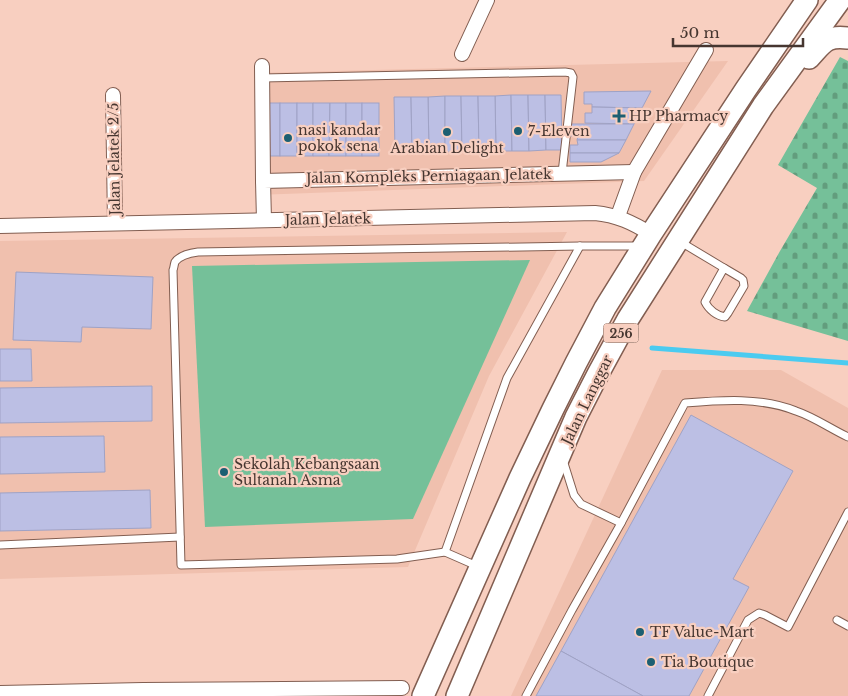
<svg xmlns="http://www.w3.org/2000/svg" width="848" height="696" viewBox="0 0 848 696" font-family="'Libre Baskerville',serif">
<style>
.built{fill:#f0c0ae}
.cemetery{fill:url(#cemetery-stones)}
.garden{fill:#75c099}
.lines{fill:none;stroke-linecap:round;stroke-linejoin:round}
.stream{stroke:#4bcbf0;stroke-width:5}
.building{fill:#bcbfe4;stroke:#9fa2c5}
.lane-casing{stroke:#825e51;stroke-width:9}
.street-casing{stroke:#825e51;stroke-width:16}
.primary-casing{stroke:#825e51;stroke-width:24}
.lane{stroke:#fff;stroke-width:7}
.street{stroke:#fff;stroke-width:14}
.primary{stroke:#fff;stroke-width:21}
.poi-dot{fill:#1c5f72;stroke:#f8cfc0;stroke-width:2}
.labels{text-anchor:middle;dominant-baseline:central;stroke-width:4.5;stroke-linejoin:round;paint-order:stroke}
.shield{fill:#f8cfc0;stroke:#7b645b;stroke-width:1}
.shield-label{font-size:12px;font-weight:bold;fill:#463630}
.poi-label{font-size:14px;fill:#463630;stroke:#f8cfc0;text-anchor:start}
.street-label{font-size:14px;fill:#463630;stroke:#f8cfc0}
</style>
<defs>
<pattern id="cemetery-stones" width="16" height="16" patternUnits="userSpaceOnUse" patternTransform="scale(1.25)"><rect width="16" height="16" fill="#75c099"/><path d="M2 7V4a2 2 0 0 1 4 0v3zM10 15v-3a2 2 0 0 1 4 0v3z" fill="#629d7d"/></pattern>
</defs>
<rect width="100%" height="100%" fill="#f8cfc0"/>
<g class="built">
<polygon points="728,61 644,181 256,195 257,73"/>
<polygon points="567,232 489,376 408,567 0,579 0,241"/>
<polygon points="662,370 781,370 848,408 848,696 511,696"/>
</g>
<polygon class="cemetery" points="840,57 848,61 848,341 747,311 780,251 817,188 778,165"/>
<polygon class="garden" points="530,260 413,519 205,527 192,266"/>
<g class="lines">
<polyline class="stream" points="652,348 848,363"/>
</g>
<g class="building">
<polygon points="651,91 642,108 592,107 592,104 584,104 584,92"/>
<polygon points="511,95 512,151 496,151 495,96"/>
<polygon points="511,95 528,95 529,151 512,151"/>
<polygon points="528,95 545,95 546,150 529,151"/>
<polygon points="545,95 561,95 562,150 546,150"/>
<polygon points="445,96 445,152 429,152 428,97"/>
<polygon points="445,96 461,96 462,152 445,152"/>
<polygon points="461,96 478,96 479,151 462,152"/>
<polygon points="478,96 495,96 496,151 479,151"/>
<polygon points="394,97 411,97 412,152 395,152"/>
<polygon points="411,97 428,97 429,152 412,152"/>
<rect x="264" y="103" width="16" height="53"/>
<rect x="280" y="103" width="17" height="53"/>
<rect x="297" y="103" width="16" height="53"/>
<polygon points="313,103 330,103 329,156 313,156"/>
<polygon points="330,103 346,103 346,156 329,156"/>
<rect x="346" y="103" width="16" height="53"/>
<rect x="362" y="103" width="17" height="53"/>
<polygon points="592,107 642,108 634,124 585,123 585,113 592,113"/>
<polygon points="569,124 634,124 626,140 577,140 578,136 569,136"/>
<polygon points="577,140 626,140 619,153 570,153 570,145 578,145"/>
<polygon points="570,153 619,153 601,162 570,162"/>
<polygon points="16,272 153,277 151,329 82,327 81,342 13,340"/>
<polygon points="0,349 31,349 32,381 0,381"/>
<polygon points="152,386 152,421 0,423 0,388"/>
<polygon points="691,415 793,471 733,579 749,587 689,696 643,696 561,651"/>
<polygon points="104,436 105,472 0,474 0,437"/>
<polygon points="150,490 151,528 0,531 0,493"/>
<polygon points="561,651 643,696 536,696"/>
</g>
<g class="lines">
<g class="lane-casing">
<g id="lane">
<polyline points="262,78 565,72 571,73 573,77 562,173"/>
<polyline points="679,241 724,268"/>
<path d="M724,268L741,278L743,280L744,286L728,313L725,317C717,316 709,310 705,302Z"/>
<polyline points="563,460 574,495 581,504 621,523"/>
<polyline points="0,545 180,537"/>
<polyline points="445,552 507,378 580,246"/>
<path d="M477,566L445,552L397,559L181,565L173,270C174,268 174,265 175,262C180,255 190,253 198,252L580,246H639"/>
<polyline points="837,620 848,626"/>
<path d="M526,696L572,610L620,525L685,403C722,400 761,397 796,411C814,417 831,429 848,437"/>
<polyline points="708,696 748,620 759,613 765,615 788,627 848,512"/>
</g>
</g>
<g class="street-casing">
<g id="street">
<polyline points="462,54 487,0"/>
<polyline points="262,66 263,181"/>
<polyline points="113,95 115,223"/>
<polyline points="618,216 634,172 706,50"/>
<polyline points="264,220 263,181 634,172"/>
<path d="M0,226L595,213C617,215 633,223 651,234"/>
<polyline points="0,693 143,690 402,688"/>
</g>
</g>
<g class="primary-casing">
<g id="primary">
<path d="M809,58C823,43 826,35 848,38"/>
<polyline points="423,696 520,478 553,409 576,363 605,308 651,234 746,89 807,0"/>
<polyline points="457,696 576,417 598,374 628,319 763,106 840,0"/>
</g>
</g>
<use href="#lane" class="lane"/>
<use href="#street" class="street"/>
<use href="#primary" class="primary"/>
</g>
<g class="poi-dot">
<path d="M616.5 108.5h5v5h5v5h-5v5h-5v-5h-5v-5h5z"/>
<circle cx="518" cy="131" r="5"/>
<circle cx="447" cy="132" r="5"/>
<circle cx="288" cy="138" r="5"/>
<circle cx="224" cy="472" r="5"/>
<circle cx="640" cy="632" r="5"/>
<circle cx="651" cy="662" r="5"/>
</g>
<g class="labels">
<rect class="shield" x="603.5" y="323.5" width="35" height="19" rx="4"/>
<g class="shield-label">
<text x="621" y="333">256</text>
</g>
<g class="poi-label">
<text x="629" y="116">HP Pharmacy</text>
<text x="298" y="130">nasi kandar<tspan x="298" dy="16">pokok sena</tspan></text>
<text x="528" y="131">7-Eleven</text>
<text x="447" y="148" text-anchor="middle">Arabian Delight</text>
<text x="234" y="464">Sekolah Kebangsaan<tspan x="234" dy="16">Sultanah Asma</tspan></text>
<text x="650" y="632">TF Value-Mart</text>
<text x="661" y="662">Tia Boutique</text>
</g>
<g class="street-label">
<text transform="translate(114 159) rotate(-91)">Jalan Jelatek 2/5</text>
<text transform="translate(429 176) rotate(-1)">Jalan Kompleks Perniagaan Jelatek</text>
<text transform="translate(328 219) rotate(-1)">Jalan Jelatek</text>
<text transform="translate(587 400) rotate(-64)">Jalan Langgar</text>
</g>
</g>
<path d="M673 38v8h130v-8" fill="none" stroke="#463630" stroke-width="2.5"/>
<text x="680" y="38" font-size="15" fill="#463630" stroke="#f8cfc0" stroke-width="4" paint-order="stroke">50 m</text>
</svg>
